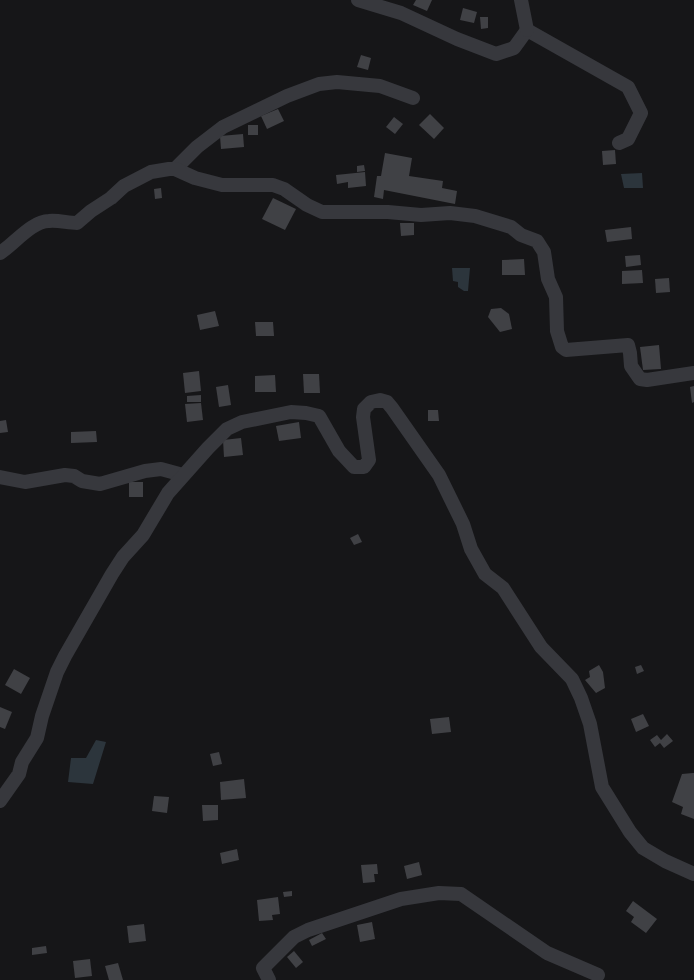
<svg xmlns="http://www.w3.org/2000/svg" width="694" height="980" viewBox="0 0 694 980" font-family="'Golos Text',sans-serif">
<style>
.water{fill:#2c353c}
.building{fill:#404145}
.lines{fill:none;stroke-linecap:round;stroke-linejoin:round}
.minor{stroke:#37383d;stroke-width:14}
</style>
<rect width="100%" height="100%" fill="#161618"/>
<g class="water">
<polygon points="642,173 643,188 624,188 621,174"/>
<polygon points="452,268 470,268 468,291 464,291 458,287 458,282 453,281"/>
<polygon points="96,740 106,742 93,784 68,782 71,758 86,758"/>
</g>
<g class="building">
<polygon points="416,0 432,0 427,11 413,5"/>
<polygon points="463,8 477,12 474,23 460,20"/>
<polygon points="480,17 488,17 488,28 481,29"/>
<polygon points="361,55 371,58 368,70 357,67"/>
<polygon points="278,109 284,121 267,129 261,116"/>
<polygon points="430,114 444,128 434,139 419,125"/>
<polygon points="394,117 403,124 395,134 386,127"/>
<rect x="248" y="125" width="10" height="10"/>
<polygon points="243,134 244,147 221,149 220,136"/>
<polygon points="615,150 616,164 603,165 602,151"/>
<polygon points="385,153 412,158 409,176 443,181 442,188 457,191 455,204 384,190 383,199 374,197 377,176 381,176"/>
<polygon points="364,165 365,171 357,172 357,166"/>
<polygon points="365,172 366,186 348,188 348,182 337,184 336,175"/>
<polygon points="161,188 162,198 155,199 154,189"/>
<polygon points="273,198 296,209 285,230 262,219"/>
<polygon points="400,223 414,223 414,235 401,236"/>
<polygon points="631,227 632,239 607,242 605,230"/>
<polygon points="640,255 641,265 626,267 625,256"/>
<polygon points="524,259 525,275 502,275 502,260"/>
<polygon points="642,270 643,283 622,284 622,271"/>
<polygon points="669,278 670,292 656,293 655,279"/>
<polygon points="501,308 509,314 512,329 500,332 488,317 491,309"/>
<polygon points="215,311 219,326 200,330 197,315"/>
<polygon points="255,322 273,322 274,336 256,336"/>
<polygon points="659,345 661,369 643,370 640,347"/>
<polygon points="199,371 201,391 185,393 183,373"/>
<polygon points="303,374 319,374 320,393 304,393"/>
<polygon points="275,375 276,392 255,392 255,376"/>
<polygon points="228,385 231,405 219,407 216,387"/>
<polygon points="694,386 694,402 692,403 690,387"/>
<polygon points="201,395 201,402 187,402 187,396"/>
<polygon points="201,403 203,420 187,422 185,404"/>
<polygon points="428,410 438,410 439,421 428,421"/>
<polygon points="6,420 8,432 0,433 0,421"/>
<polygon points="299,422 301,438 279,441 276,426"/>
<polygon points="96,431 97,442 71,443 71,432"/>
<polygon points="241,438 243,455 224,457 223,440"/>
<rect x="129" y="482" width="14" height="15"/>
<polygon points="358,534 362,542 354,545 350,538"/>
<polygon points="599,665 603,672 605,688 596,693 585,680 590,677 589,671"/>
<polygon points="641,665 644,671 637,674 635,667"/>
<polygon points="14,669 30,678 21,694 5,685"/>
<polygon points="0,707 12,712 5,729 0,727"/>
<polygon points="643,714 649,726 636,732 631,719"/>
<polygon points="449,717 451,732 432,734 430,719"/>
<polygon points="667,734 673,741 664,748 660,743 655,747 650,740 657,735 661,740"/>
<polygon points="219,752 222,764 213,766 210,754"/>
<polygon points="693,773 694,773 694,819 681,814 683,807 672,802 682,774"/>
<polygon points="244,779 246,798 221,800 220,782"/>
<polygon points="154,796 169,797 167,813 152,811"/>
<polygon points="202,805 218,805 218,820 203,821"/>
<polygon points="237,849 239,860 222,864 220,853"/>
<polygon points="419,862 422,875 407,879 404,866"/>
<polygon points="377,864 378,874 374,874 375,882 363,883 361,865"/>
<polygon points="292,891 292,896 284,897 283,892"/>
<polygon points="278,897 280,914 272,915 273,920 259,921 257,900"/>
<polygon points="633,901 657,919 646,933 631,922 634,917 626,911"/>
<polygon points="372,922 375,939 360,942 357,925"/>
<polygon points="144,924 146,941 129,943 127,926"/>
<polygon points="322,933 326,939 312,946 309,940"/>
<polygon points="46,946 47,953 32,955 32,948"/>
<polygon points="294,951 303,962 296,968 287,957"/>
<polygon points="90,959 92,976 75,978 73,961"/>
<polygon points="118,963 123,980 109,980 105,966"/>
</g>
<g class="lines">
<g class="minor">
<polyline points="358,0 401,13 457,39 496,54 514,48 527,30 628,87 641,113 628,139 619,143"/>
<polyline points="521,0 527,30"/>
<polyline points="175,169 197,147 223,127 287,96 319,84 337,82 380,86 413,98"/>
<path d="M0,253C14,244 32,221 49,221C58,220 68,223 77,223L91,211L111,198L124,186L151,172L169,169H175L195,178L222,185H273L284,189L307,205L322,212H388L421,215L450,213L475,216L511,227L521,235L537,241L544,252L548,279L556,297L557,331L562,347L566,350L628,345L630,353L631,366L640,379L647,380L694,373"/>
<polyline points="0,477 25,482 65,475 74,476 82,481 100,484 145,471 161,469 183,475"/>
<polyline points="0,801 19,774 22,762 37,738 42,716 57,672 65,656 112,574 123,557 143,535 168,493 208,448 227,429 242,422 291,412 306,413 319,416 339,451 354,467 364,467 369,460 363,417 364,409 371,402 380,400 387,402 392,408 439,475 463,524 471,549 485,574 503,588 541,647 572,679 581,698 590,724 602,787 630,832 643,848 665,861 694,874"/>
<polyline points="269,980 263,968 294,937 308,930 401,899 439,893 461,894 547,953 598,975"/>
</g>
</g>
</svg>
